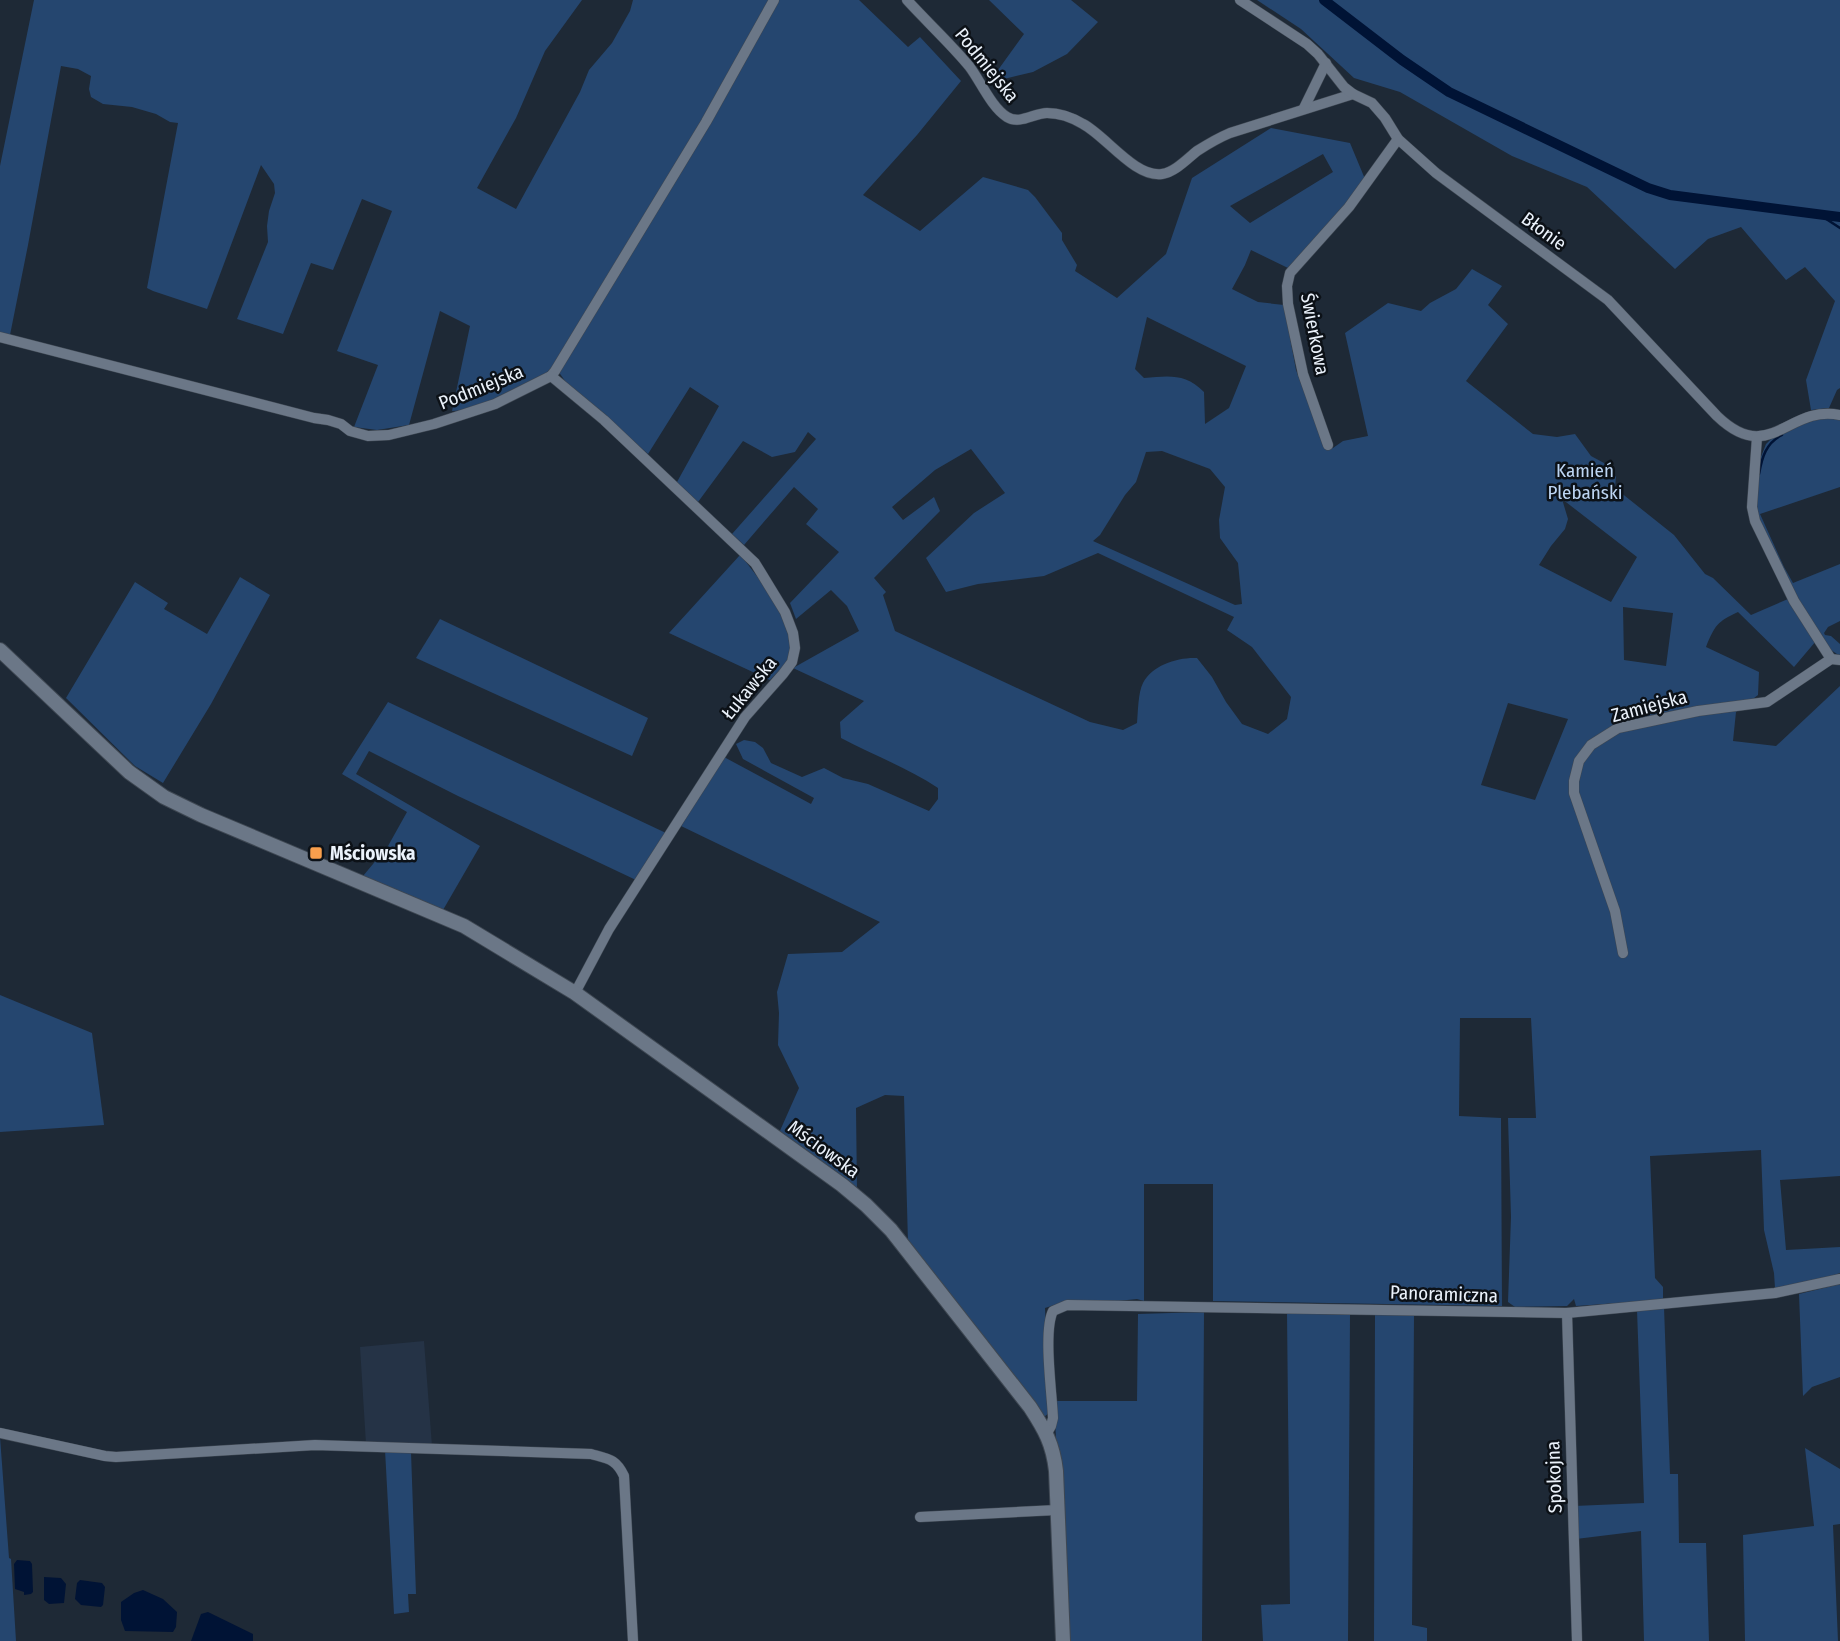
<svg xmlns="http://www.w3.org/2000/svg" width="1840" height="1641" viewBox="0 0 1840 1641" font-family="'Fira Sans Condensed',sans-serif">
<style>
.built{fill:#253346}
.green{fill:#25466f;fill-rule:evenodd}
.water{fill:#001335}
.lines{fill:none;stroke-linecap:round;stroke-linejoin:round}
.stream{stroke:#001335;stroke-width:2.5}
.canal{stroke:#001335;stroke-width:10}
.street-casing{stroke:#3e4752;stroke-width:11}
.secondary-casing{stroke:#3e4752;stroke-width:16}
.street{stroke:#6b7787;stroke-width:10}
.secondary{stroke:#6b7787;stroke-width:14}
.poi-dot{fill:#f99f4d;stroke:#0c1117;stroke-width:2.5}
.labels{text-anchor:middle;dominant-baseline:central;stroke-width:5;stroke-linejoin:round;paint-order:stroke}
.street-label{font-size:19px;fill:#ebf2fb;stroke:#0c1117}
.park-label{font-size:19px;fill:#bdd5f3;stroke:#0c1117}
.poi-label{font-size:19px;font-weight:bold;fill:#ebf2fb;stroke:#0c1117;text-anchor:start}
</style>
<rect width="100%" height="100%" fill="#1e2936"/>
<polygon class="built" points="424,1341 432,1446 366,1444 360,1347"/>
<g class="green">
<path d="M34,0H582L545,51L516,118L477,188L516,209L580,92L589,70L612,43L630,11L633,0H859L908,47L920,37L961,81L917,135L863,195L920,231L983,177L1028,190L1035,197L1062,233V240L1077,265L1075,271L1117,298L1166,254L1192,178L1271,128L1350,143L1365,179L1351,198L1290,269L1251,250L1245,265L1232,289L1258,302L1284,305L1296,370L1326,449L1333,448L1343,441L1368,436L1345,333L1388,303L1421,311L1430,303L1456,289L1472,269L1502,286L1488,305L1508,324L1466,381L1533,434L1557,437L1575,434L1591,456L1604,463L1616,477L1615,488L1674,535L1705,574L1713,578L1751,615L1788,599L1816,641L1794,667L1738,612C1717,622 1715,625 1706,647L1759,672L1758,695L1736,712L1733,741L1776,746L1840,686V1176L1780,1180L1786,1250L1840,1247V1273L1818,1281L1775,1288L1774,1273L1764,1230L1761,1150L1650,1156L1655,1278L1663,1287V1300L1576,1306L1574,1299L1567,1306L1515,1307L1508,1302L1511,1217L1508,1118H1536L1531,1018H1460L1459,1116L1501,1118L1502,1306L1213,1301V1184H1144V1301L1137,1299L1118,1301L1070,1300L1045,1308L1049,1406V1413L1044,1417L908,1243L904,1096L885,1095L856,1108L857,1191L779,1133L799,1088L778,1045L779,1013L777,992L788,954L842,952L880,922L681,826L724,757L811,804L814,798L743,759L736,744L744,740L755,742L763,748L771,763L802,777L824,768L843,778L868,784L929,811L938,799V788C908,768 873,755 841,738L840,722L864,701L793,668L859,631L847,606L831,590L796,619L790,603L839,552L806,524L818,509L794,487L744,545L732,534L816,439L808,432L795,452L772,457L743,441L698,502L677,482L719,406L690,387L648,454L591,403L572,391L556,368L471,410L452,411L470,326L440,311L409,425L377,430L354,427L378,365L337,351L392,211L362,199L333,270L311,263L283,334L237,319L268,242L267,226L269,211L275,193L274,184L261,165L207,309L153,291L147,288L178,123L170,122L156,114L132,107L103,104L91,97L89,89L91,76L78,69L61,66L28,245L10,335L0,332V166ZM1323,154L1333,172L1250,223L1230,206ZM1147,317L1246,366L1229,408L1205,424L1204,392C1185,373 1169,376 1144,378L1135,369ZM971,449L1005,493L974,513L926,558L946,592L978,584L1044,576L1098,553L1234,617L1227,630L1252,647L1291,697L1287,719L1268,734L1242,724L1226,702L1212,677L1197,658C1178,657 1152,665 1143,683C1138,692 1138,713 1137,723L1123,730L1090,722L895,631L883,595L886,592L874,578L940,511L934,497L903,520L892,507L935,470ZM1162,451L1210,469L1225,487L1219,520L1220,538L1238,563L1242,604L1235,605L1093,541L1100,535L1125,495L1136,482L1146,452ZM1562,499L1637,557L1611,602L1539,565L1551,546L1565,529L1568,519ZM1623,607L1673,613L1666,666L1624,660ZM1508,703L1568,719L1535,800L1481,785Z"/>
<polygon points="989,0 1071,0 1098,22 1067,54 1033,72 1004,79 998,70 1024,34"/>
<polygon points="1257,0 1840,0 1840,388 1837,390 1829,408 1811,410 1806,380 1835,301 1805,267 1786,280 1741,227 1708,239 1675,269 1587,187 1512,156 1400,92 1354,78 1301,29"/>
<polygon points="1823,417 1840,418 1840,487 1760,514 1784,567 1793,583 1840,564 1840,621 1828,627 1824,633 1825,635 1831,636 1840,644 1840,656 1831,650 1801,608 1762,532 1755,504 1759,462 1766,444 1773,437 1810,421"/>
<path d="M740,555C758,576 801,630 788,659C784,667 776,674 770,680L669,633Z"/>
<polygon points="240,577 270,595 211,704 163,783 135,766 66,698 135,582 168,603 164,609 207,634"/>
<polygon points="440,619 648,718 632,756 416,658"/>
<polygon points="388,702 666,833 636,880 458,796 369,751 356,774 480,846 443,910 363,876 388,846 407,812 342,774"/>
<polygon points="0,995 92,1033 104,1125 0,1132"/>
<polygon points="1840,1284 1840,1377 1812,1387 1803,1396 1799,1294"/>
<polygon points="1664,1307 1670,1474 1678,1474 1679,1543 1706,1543 1709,1641 1644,1641 1641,1531 1576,1539 1574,1506 1644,1503 1637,1310"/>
<polygon points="1204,1312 1202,1641 1067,1641 1054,1401 1137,1401 1138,1314"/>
<polygon points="1287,1313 1350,1315 1348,1641 1263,1641 1261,1605 1290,1604"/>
<polygon points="1375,1315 1414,1315 1412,1625 1427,1628 1427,1641 1374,1641"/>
<polygon points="0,1437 9,1558 11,1559 16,1641 0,1641"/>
<polygon points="1805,1448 1840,1469 1840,1524 1833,1525 1838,1641 1745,1641 1743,1535 1814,1526"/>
<polygon points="385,1450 411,1452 416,1594 408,1594 409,1612 394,1614"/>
</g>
<g class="water">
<polygon points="17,1560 30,1561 32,1564 33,1592 31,1594 24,1595 24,1592 15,1589 14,1564"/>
<polygon points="44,1577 61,1578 66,1584 64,1603 49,1604 44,1600"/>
<polygon points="80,1580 102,1583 105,1587 103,1605 101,1607 81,1605 75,1599 77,1583"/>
<polygon points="143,1590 163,1599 177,1612 176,1627 173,1632 125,1631 121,1620 121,1602 134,1593"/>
<polygon points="208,1612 253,1634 253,1641 191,1641 201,1614"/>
</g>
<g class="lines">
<g class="stream">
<polyline points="1820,215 1840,228"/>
<path d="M1759,474C1762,457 1766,443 1782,435"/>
</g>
<polyline class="canal" points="1324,0 1402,60 1449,92 1648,188 1670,195 1840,217"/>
<g class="street-casing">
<g id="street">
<path d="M907,0C927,22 950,43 969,66C980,80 991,107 1007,117C1020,125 1034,113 1047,113C1059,113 1073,118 1083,124C1106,136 1135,178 1162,174C1175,172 1187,159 1197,151C1208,144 1218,138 1230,133L1353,94"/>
<path d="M1240,0L1307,44L1318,54L1344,87L1353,94L1372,103L1385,118L1398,139L1436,173L1608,300L1717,416C1770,467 1788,404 1840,415"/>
<polyline points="1304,108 1326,63"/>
<polyline points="0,337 314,418 328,420 341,424 350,431 368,436 389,435 434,424 495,404 551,376 555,371 706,122 774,0"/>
<polyline points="551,376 604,420 755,563 785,612 793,633 795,648 792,662 783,674 745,717 609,929 575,993"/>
<polyline points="1757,437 1752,507 1755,521 1794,601 1831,659"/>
<polyline points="1328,445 1303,374 1288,304 1287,286 1290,273 1349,207 1398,139"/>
<polyline points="1623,953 1615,911 1574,793 1574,781 1579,761 1591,745 1618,728 1698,711 1767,702 1831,659 1840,660"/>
<polyline points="1567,1313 1577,1641"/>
<path d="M0,1433L105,1456L116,1457L315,1445L591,1454C609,1459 616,1459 624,1476L633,1641"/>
<path d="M1047,1433L1051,1426L1053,1418C1052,1393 1043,1331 1053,1311L1067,1305L1567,1313L1775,1293L1840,1279"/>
<polyline points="920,1517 1057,1510"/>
</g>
</g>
<g class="secondary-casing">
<path id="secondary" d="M0,650L129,772L164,797L201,815L464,926L575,993L842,1185L866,1205L891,1230L1030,1407C1045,1430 1053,1444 1056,1471L1063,1641"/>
</g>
<use href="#street" class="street"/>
<use href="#secondary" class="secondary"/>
</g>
<rect class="poi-dot" x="309" y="846" width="14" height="14" rx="3.5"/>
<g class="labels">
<g class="street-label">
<text transform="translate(987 65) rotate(51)">Podmiejska</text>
<text transform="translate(1544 231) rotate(36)">Błonie</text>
<text transform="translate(1315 334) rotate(79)">Świerkowa</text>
<text transform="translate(481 387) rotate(-22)">Podmiejska</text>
<text transform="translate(749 688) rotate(-51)">Łukawska</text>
<text transform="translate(1649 706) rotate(-15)">Zamiejska</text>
<text transform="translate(824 1149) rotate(36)">Mściowska</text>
<text transform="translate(1444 1294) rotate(2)">Panoramiczna</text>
<text transform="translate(1554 1477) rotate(-92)">Spokojna</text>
</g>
<g class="park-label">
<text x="1585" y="470">Kamień<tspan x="1585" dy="22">Plebański</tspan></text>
</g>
<g class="poi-label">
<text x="330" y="853">Mściowska</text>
</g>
</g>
</svg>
